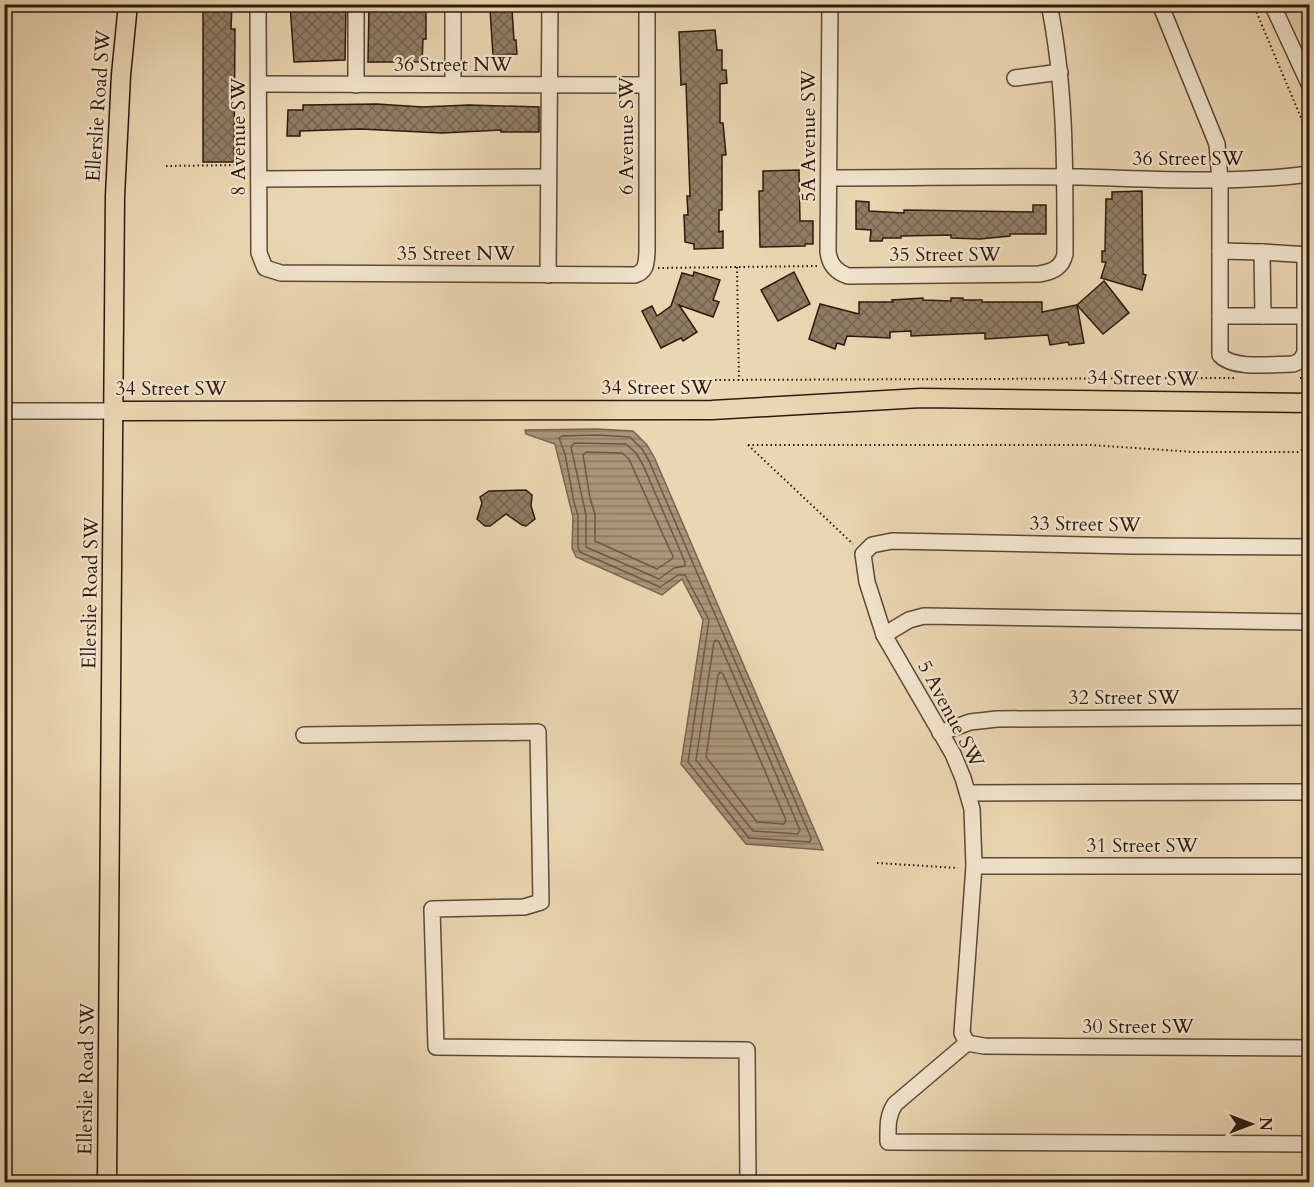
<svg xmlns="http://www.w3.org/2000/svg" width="1314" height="1187" viewBox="0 0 1314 1187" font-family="Cardo,serif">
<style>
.water{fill:url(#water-rules);stroke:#78644e;stroke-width:1.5}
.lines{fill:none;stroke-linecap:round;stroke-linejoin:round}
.shore{stroke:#6c5844;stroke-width:1.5}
.building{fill:url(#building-cross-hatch);stroke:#2d1a0d;stroke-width:1.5}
.minor-casing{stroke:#5c4936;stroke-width:18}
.major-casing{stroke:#2d1a0d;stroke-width:21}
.path{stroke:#2d1a0d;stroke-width:2;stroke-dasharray:1.5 3;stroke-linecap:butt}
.minor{stroke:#f1e4cd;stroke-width:15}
.major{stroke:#ead6b2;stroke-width:18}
.labels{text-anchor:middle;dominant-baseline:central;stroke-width:4.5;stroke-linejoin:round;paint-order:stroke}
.street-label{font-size:20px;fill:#2d1a0d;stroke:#f1e4cd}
</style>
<defs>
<pattern id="water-rules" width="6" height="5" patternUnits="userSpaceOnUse" patternTransform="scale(1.5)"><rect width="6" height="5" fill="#aa967a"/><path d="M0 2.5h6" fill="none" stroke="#8b7a62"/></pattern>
<pattern id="building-cross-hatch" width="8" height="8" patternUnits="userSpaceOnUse" patternTransform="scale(1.5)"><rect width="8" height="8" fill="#8f7c63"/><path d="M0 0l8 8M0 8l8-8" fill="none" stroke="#756550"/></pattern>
</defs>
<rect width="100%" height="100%" fill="#ead6b2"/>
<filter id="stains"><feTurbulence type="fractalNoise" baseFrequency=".00333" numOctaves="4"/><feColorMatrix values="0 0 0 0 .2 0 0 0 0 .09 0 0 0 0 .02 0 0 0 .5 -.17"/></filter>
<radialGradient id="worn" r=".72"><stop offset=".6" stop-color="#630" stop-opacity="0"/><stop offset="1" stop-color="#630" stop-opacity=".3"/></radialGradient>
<polygon class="water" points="597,429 633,431 647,445 655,459 823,850 746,844 681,764 703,620 682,579 662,595 576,557 572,548 573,517 555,444 526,434 525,430"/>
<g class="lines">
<g class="shore">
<polygon points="597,435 630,437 642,449 649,461 811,838 810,842 749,838 688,762 709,620 685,575 678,575 660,587 580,552 578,547 578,516 574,502 565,454 559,438 562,436"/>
<polygon points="574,443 626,444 636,453 643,465 685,562 685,566 674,568 659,579 586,547 586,515 571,447"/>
<polygon points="586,452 622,453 629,459 669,548 673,556 672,559 657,569 595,541 595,514 590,498 583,455"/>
<polygon points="716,640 719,642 800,830 798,834 753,831 696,760 714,642"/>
<polygon points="720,672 723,674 786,820 784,824 757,822 706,757 718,675"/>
</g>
</g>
<g class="building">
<polygon points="203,4 232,4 231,29 235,29 234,162 203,162"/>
<polygon points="290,4 346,4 345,60 294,62"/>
<polygon points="369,4 426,4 426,39 423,39 422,62 368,62"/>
<polygon points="512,9 514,40 516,40 517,54 493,55 490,10"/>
<polygon points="715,30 717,50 722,50 722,70 726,70 727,83 720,84 720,123 723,123 726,155 722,155 722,210 719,210 719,232 723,231 723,248 694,249 694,244 685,242 684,215 688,215 687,196 690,196 686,84 681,85 679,32"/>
<polygon points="377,104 422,107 469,105 539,107 539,132 501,132 501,130 442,133 360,129 300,131 300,136 287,136 288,110 303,110 303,105"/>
<polygon points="799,170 800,221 813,221 813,244 805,244 805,246 760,247 759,191 763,191 763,171"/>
<polygon points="1142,191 1143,274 1146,275 1142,290 1101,278 1106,262 1102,262 1102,251 1105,251 1106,199 1112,199 1112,192"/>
<polygon points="856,201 869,202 869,211 904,213 904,210 1033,212 1033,205 1046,205 1046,234 1010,234 1010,236 980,239 951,238 951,235 901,236 901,238 883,238 882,241 870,241 871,230 856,229"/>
<polygon points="694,272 720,280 713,300 719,302 713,317 679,305 697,332 683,341 681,338 661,348 642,311 652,306 657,316 671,306 682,273 693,276"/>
<polygon points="794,272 810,304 778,321 761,290"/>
<polygon points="1104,281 1129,313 1103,334 1077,305"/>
<polygon points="923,298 923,300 951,301 951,298 963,298 963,300 982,300 982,302 1042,302 1042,312 1077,305 1084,343 1069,345 1068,342 1050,345 1048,335 985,339 985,333 911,336 911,331 890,332 890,338 847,336 844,345 837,343 835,349 809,339 820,304 859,314 859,302 893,302 892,300"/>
<polygon points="526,490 532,495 531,506 535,519 526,526 522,525 506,514 490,526 485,526 477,519 482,503 480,497 489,491"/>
</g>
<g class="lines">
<g class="minor-casing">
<g id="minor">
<path d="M258,4L259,253L265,268L281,273L635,275C647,271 646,263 647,252V4"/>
<path d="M830,4L828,251C829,264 836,272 848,276L1039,274C1052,272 1062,268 1065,254C1065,170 1066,87 1049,4"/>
<path d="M1160,4L1217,144L1220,180V355C1234,370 1272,364 1293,364L1300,361L1305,353V256"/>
<polyline points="1272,4 1310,86"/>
<polyline points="1015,78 1060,72"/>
<polyline points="259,84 646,85"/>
<polyline points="453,84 453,4"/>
<polyline points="356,85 356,4"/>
<path d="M829,178C913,178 997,176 1081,177C1157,179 1234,184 1310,174"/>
<polyline points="259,179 548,177"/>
<polyline points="1220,251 1262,252 1310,255"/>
<polyline points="1262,252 1263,316"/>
<polyline points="548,275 550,4"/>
<polyline points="1220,316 1305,316"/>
<polyline points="4,411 114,411"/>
<polyline points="884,635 909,620 924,616 1310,622"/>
<polyline points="940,733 970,722 997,719 1310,717"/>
<polyline points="304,735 538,732 541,902 524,907 432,909 436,1047 747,1050 748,1182"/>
<polyline points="968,793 1310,792"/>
<polyline points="974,866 1310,866"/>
<polyline points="967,1043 962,1033 974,866 972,809 963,778 953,754 884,635 867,582 863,554 872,545 892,541 1134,546 1310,547"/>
<path d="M967,1043L895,1104C887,1116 888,1127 888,1142L1310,1144"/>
<polyline points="967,1043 984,1046 1310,1048"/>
</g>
</g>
<g class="major-casing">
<g id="major">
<polyline points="114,411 712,410 921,398 1310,403"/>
<polyline points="107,1182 115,196 121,75 128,4"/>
</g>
</g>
<g class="path">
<polyline points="1253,4 1310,139"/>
<polyline points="166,166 244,165"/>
<polyline points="737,267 739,380"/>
<polyline points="658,268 817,266"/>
<polyline points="1300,378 1310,378"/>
<polyline points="715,380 1234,378"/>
<polyline points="748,445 1091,445 1194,452 1298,452 1310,447"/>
<polyline points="748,445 853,544"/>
<polyline points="877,863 958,868"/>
</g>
<use href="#minor" class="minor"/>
<use href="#major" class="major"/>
</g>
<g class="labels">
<g class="street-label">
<text x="453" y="64">36 Street NW</text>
<text transform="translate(98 106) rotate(-86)">Ellerslie Road SW</text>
<text transform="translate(626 136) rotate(-90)">6 Avenue SW</text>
<text transform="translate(808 136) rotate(-90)">5A Avenue SW</text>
<text transform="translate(238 137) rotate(-90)">8 Avenue SW</text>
<text x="1188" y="158">36 Street SW</text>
<text x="456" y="253">35 Street NW</text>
<text x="945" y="254">35 Street SW</text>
<text transform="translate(1143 378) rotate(1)">34 Street SW</text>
<text x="657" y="387">34 Street SW</text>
<text x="171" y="388">34 Street SW</text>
<text transform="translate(1085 524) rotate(1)">33 Street SW</text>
<text transform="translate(90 593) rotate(-89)">Ellerslie Road SW</text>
<text x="1124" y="697">32 Street SW</text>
<text transform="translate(951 714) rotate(62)">5 Avenue SW</text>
<text x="1142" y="845">31 Street SW</text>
<text x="1138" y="1026">30 Street SW</text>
<text transform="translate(86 1079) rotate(-89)">Ellerslie Road SW</text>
</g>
</g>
<rect width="1314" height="1187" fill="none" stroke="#ead6b2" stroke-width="24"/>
<rect x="6" y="6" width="1302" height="1175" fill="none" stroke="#2d1a0d" stroke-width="3"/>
<rect x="12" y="12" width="1290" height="1163" fill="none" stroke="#2d1a0d" stroke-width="1.5"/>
<g transform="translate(1251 1124) rotate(90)" stroke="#f1e4cd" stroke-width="4.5" paint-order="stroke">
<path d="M0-4.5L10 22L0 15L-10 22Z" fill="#2d1a0d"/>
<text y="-9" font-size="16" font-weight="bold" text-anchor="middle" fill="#2d1a0d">N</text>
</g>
<rect width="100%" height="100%" filter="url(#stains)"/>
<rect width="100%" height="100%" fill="url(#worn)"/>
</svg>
